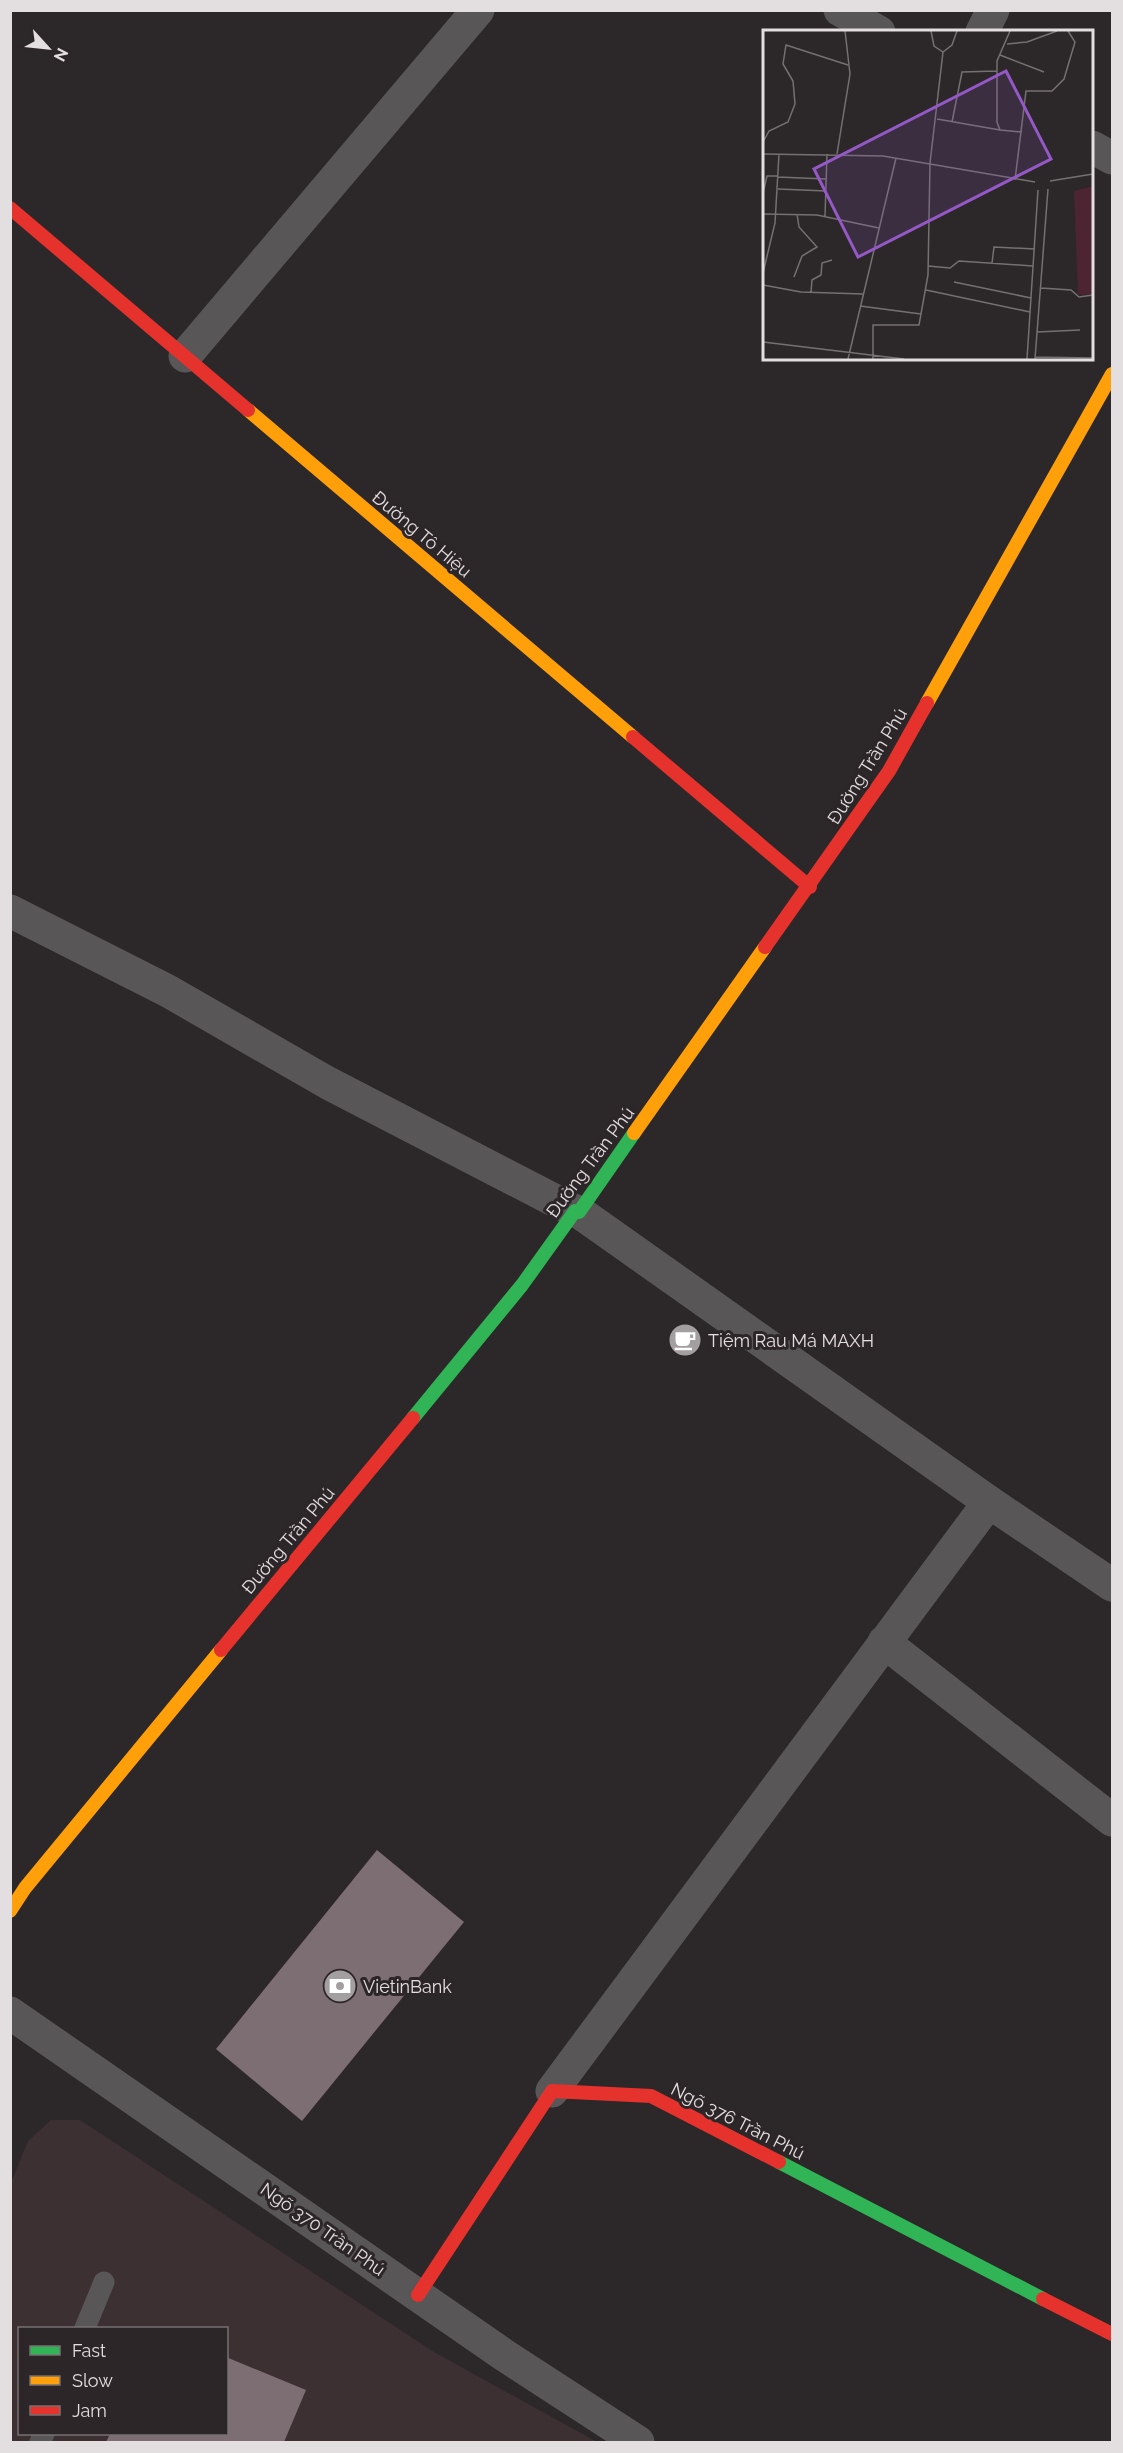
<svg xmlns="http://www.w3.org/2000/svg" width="1123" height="2453" viewBox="0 0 1123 2453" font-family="Raleway,sans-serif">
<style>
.built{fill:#3c3033;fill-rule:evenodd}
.building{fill:#7d6e73}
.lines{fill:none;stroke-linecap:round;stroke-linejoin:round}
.lane{stroke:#585657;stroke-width:21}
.street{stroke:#585657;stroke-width:33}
.fast{stroke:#30b455;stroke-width:14}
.slow{stroke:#ff9f0a;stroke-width:14}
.jam{stroke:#e5322d;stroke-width:14}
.labels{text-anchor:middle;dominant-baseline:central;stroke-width:6;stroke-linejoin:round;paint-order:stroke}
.street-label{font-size:18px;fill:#e3dedf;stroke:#2d2628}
.poi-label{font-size:18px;fill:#e3dedf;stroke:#2d2628;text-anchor:start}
.inset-road{fill:none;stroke:#757072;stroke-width:1.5}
.view{fill:#9558c7;fill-opacity:0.15;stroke:#9558c7;stroke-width:3}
.inset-edge{fill:none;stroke:#e3dedf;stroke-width:3}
</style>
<rect width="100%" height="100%" fill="#2c2729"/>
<path class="built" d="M51,2120H80L434,2352L597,2442H11L10,2185L28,2141ZM20,2328H226V2434H20Z"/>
<g class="building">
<polygon points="377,1850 464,1922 302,2121 216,2049"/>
<polygon points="226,2357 306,2390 284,2442 106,2442 110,2434 226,2434"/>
</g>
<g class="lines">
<g class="lane">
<polyline points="85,2328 104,2282"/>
<polyline points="40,2442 44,2434"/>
</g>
<g class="street">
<polyline points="840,10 879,32"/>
<polyline points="982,32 993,10"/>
<polyline points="1092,147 1112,158"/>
<polyline points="185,356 478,10"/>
<polyline points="10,911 168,991 328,1083 575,1211"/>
<polyline points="579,1212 989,1502 1112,1585"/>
<polyline points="884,1642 1112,1820"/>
<polyline points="10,2013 504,2355 638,2442"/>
<polyline points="552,2091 989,1502"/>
</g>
<g class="fast">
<polyline points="413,1418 522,1285 575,1211 579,1212 634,1133"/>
<polyline points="779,2162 1043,2299"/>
</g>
<g class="slow">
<polyline points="248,410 633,737"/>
<polyline points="927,703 1112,374"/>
<polyline points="634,1133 765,947"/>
<polyline points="10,1911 25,1888 221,1650"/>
</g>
<g class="jam">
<polyline points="10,208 248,410"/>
<polyline points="633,737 810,887"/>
<polyline points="765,947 889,771 927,703"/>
<polyline points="221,1650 413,1418"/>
<polyline points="418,2295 552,2091 651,2096 779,2162"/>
<polyline points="1043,2299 1112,2334"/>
</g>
</g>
<defs>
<g id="cafe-disc" transform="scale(1.725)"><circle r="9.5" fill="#a39e9f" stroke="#2d2628"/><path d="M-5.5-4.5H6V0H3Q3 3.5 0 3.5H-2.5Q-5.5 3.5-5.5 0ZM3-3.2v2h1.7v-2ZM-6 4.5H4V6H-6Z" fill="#fff"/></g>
<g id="bank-disc" transform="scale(1.725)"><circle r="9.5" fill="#a39e9f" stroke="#2d2628"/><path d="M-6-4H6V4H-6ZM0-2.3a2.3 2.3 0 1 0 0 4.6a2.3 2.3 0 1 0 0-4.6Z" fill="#fff"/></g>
</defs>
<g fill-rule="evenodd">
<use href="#cafe-disc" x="685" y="1340"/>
<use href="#bank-disc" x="340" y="1986"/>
</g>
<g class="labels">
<g class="street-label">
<text transform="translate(422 534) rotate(40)">Đường Tô Hiệu</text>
<text transform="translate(867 766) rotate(-58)">Đường Trần Phú</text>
<text transform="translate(590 1162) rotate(-53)">Đường Trần Phú</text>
<text transform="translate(288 1540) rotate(-50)">Đường Trần Phú</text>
<text transform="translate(738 2121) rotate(27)">Ngõ 376 Trần Phú</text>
<text transform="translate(323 2229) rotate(35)">Ngõ 370 Trần Phú</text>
</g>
<g class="poi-label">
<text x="708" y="1340">Tiệm Rau Má MAXH</text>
<text x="363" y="1986">VietinBank</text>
</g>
</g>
<g transform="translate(763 30)">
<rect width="330" height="330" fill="#2c2729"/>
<path d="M330,156V264L315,265L311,161Z" fill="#4c2432"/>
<path class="inset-road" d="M168,1L171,16L180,22M247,1L234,31V92L237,100L259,102M244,14L264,12L294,1M180,22L189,15L194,1M237,25L281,42M174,89L237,100M189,92L199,42L234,41M0,112L6,101L25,92L32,74L30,51L20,34L23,15L85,35M0,124L120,126L272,152M74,124L87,44L82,1M167,133L180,22M15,147L63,149M252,150L263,61H289L301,49L312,12L305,1M287,151L330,144M15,159L63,161M0,163L4,146H15M0,184L54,185L116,198M62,186L64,124M229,233L231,217L272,219M165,236L187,238L196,231L270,236M0,243L12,193L16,124M31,247L39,226L54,217L36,197L34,184M191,252L268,268M0,255L38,262L100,264M278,258L308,260L316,267L330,265M163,260L267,282M48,262L49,250L58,245L59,233L69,230M97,276L158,284M274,302L317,300M0,312L141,329M272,327L330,328M85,329L133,128M110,329V295H156L165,245L167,133M264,329L275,160M272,329L285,159"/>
<path class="view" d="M243,41L288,129L95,227L51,139Z"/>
<rect width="330" height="330" class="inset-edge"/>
</g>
<rect width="1123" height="2453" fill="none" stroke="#e3dedf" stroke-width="24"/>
<rect x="18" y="2327" width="210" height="108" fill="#2d2628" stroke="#767071" stroke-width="1.5"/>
<rect x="30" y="2346" width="30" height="9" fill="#30b455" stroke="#767071" stroke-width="1.5"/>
<text x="72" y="2357" font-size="18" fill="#e3dedf">Fast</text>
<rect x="30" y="2376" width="30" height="9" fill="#ff9f0a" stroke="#767071" stroke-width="1.5"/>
<text x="72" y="2387" font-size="18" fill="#e3dedf">Slow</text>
<rect x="30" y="2406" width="30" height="9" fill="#e5322d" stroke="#767071" stroke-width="1.5"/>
<text x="72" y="2417" font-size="18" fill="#e3dedf">Jam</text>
<g transform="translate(48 48) rotate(117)" stroke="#2d2628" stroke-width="4.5" paint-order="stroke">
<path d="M0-4.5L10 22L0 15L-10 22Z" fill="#e3dedf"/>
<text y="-9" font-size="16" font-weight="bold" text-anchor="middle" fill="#e3dedf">N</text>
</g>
</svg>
